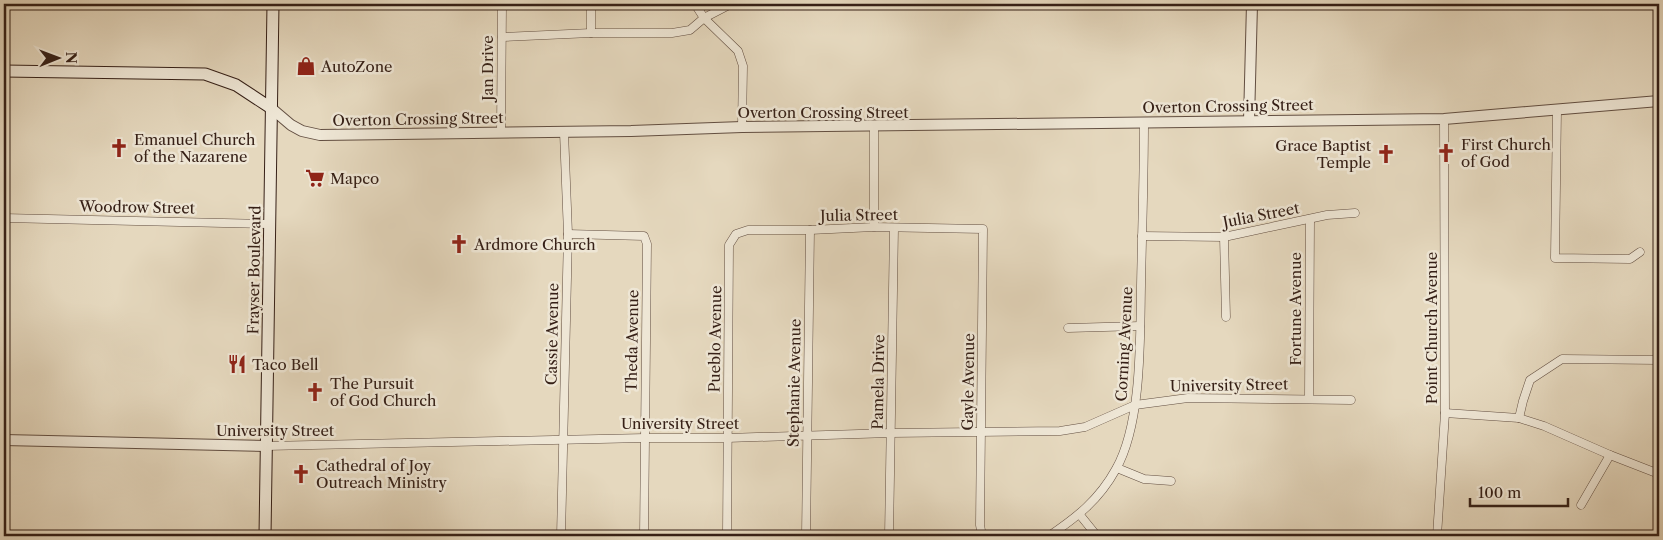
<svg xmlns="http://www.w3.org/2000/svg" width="1663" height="540" viewBox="0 0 1663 540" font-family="'Libre Caslon Text',serif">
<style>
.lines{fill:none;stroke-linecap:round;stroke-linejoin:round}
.minor-casing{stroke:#624e41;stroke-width:9}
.tertiary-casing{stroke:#624e41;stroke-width:12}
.secondary-casing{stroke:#362017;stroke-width:13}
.minor{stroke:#eee6d5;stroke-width:8}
.tertiary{stroke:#eee6d5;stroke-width:10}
.secondary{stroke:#eee6d5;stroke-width:11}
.labels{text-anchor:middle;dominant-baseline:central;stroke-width:5;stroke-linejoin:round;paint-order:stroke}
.poi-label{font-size:15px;fill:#362017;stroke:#eee6d5;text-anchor:start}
.street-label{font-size:15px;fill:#362017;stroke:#eee6d5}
</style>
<rect width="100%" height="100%" fill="#e5d8be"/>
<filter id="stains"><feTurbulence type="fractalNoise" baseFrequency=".004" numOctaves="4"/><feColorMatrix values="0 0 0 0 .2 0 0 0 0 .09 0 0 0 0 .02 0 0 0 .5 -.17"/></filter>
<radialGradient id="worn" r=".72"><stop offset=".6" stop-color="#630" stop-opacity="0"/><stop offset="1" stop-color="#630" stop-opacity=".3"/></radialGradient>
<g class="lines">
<g class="minor-casing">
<g id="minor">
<polyline points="695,4 704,18 738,51 743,66 742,127"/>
<polyline points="591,33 591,4"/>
<polyline points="502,37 591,33 672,33 690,30 704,18 731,4"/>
<polyline points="1557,110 1555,258 1630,259 1640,252"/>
<polyline points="501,132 502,4"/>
<polyline points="4,218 269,224"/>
<polyline points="874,227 874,127"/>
<polyline points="568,234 644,236 647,244 644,536"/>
<polyline points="1142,236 1224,237 1327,215 1355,213"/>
<polyline points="1224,237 1226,317"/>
<polyline points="1068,328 1140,326"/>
<polyline points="1309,399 1310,219"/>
<polyline points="1445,413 1519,418 1544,426 1610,455 1659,474"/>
<polyline points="1519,418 1523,401 1530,380 1562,359 1659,360"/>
<polyline points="266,446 645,438 727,438 891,433 1060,431 1085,427 1135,405 1188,398 1351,400"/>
<polyline points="1117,468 1144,479 1171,481"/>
<polyline points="1581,505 1610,455"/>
<polyline points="1080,515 1097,536"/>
<polyline points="561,536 568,234 564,132"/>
<polyline points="727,536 729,245 736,234 748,230 810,230 874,227 983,229 980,525 982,536"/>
<polyline points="806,536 810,230"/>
<polyline points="889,536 894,228"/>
<path d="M1049,536C1077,517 1099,500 1116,469C1142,423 1140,339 1141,286C1142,231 1144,177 1144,122"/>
<polyline points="1437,536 1445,413 1444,119"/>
</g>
</g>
<g class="tertiary-casing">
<g id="tertiary">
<polyline points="271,108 291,125 302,131 320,135 631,131 742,127 1444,119 1659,101"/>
<polyline points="1249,121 1252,4"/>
<polyline points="4,440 266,446"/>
</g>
</g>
<g class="secondary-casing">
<g id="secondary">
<polyline points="4,71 205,74 236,85 271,108"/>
<polyline points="265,536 273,4"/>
</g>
</g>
<use href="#minor" class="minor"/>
<use href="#tertiary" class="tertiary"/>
<use href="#secondary" class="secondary"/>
</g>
<defs>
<g id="shop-bare" transform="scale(1.5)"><path d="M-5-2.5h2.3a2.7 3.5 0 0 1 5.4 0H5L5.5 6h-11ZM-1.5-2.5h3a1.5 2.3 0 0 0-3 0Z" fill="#8f2418" stroke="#eee6d5" stroke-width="2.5" paint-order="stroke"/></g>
<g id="church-bare" transform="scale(1.5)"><path d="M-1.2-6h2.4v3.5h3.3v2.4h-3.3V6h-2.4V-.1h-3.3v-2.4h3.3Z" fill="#8f2418" stroke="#eee6d5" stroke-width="2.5" paint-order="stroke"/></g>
<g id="supermarket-bare" transform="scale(1.5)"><path d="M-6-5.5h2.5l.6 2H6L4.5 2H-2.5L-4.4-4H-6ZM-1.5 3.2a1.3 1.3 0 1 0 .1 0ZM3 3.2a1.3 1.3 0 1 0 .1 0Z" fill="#8f2418" stroke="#eee6d5" stroke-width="2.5" paint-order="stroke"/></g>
<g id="restaurant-bare" transform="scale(1.5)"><path d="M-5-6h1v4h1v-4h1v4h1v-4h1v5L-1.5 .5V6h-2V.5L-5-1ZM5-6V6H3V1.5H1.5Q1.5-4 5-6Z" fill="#8f2418" stroke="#eee6d5" stroke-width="2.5" paint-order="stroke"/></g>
</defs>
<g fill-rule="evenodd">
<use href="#shop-bare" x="306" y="66"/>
<use href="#church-bare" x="119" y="148"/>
<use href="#church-bare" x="1446" y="153"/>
<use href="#church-bare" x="1386" y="154"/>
<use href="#supermarket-bare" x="315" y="178"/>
<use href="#church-bare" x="459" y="244"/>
<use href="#restaurant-bare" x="237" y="364"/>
<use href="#church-bare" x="315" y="392"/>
<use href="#church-bare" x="301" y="474"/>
</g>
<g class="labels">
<g class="poi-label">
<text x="321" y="66">AutoZone</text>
<text x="134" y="139">Emanuel Church<tspan x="134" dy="17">of the Nazarene</tspan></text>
<text x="1461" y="144">First Church<tspan x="1461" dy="17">of God</tspan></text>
<text x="1371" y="145" text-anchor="end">Grace Baptist<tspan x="1371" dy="17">Temple</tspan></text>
<text x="330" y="178">Mapco</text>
<text x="474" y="244">Ardmore Church</text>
<text x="252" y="364">Taco Bell</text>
<text x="330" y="383">The Pursuit<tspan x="330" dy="17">of God Church</tspan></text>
<text x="316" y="465">Cathedral of Joy<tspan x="316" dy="17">Outreach Ministry</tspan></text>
</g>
<g class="street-label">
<text transform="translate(487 68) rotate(-90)">Jan Drive</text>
<text transform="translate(1228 106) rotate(-1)">Overton Crossing Street</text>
<text x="823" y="112">Overton Crossing Street</text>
<text transform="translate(418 119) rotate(-1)">Overton Crossing Street</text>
<text transform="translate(137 207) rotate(1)">Woodrow Street</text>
<text transform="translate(859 215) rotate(-1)">Julia Street</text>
<text transform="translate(1261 215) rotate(-11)">Julia Street</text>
<text transform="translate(254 270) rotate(-89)">Frayser Boulevard</text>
<text transform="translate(1295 309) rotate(-90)">Fortune Avenue</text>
<text transform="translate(1431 328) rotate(-90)">Point Church Avenue</text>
<text transform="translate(552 334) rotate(-89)">Cassie Avenue</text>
<text transform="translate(715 339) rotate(-89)">Pueblo Avenue</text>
<text transform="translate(632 341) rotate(-89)">Theda Avenue</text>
<text transform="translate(1124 344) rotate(-87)">Corning Avenue</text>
<text transform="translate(878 382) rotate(-89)">Pamela Drive</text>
<text transform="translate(968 382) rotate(-89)">Gayle Avenue</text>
<text transform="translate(794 383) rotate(-89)">Stephanie Avenue</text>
<text transform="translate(1229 385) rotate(-1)">University Street</text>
<text x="680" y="423">University Street</text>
<text x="275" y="430">University Street</text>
</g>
</g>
<rect width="1663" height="540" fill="none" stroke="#e5d8be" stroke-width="20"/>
<rect x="5" y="5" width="1653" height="530" fill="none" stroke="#362017" stroke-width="2.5"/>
<rect x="10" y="10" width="1643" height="520" fill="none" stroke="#362017"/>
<g transform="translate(58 58) rotate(89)" stroke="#eee6d5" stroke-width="4" paint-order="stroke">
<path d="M0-4L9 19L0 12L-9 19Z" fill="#362017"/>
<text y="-8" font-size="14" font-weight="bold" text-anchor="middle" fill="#362017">N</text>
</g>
<path d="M1470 498v8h98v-8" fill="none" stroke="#362017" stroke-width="2.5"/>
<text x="1478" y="498" font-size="15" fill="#362017" stroke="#eee6d5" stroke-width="4" paint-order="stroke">100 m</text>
<rect width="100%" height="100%" filter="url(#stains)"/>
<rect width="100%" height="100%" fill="url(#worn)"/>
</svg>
